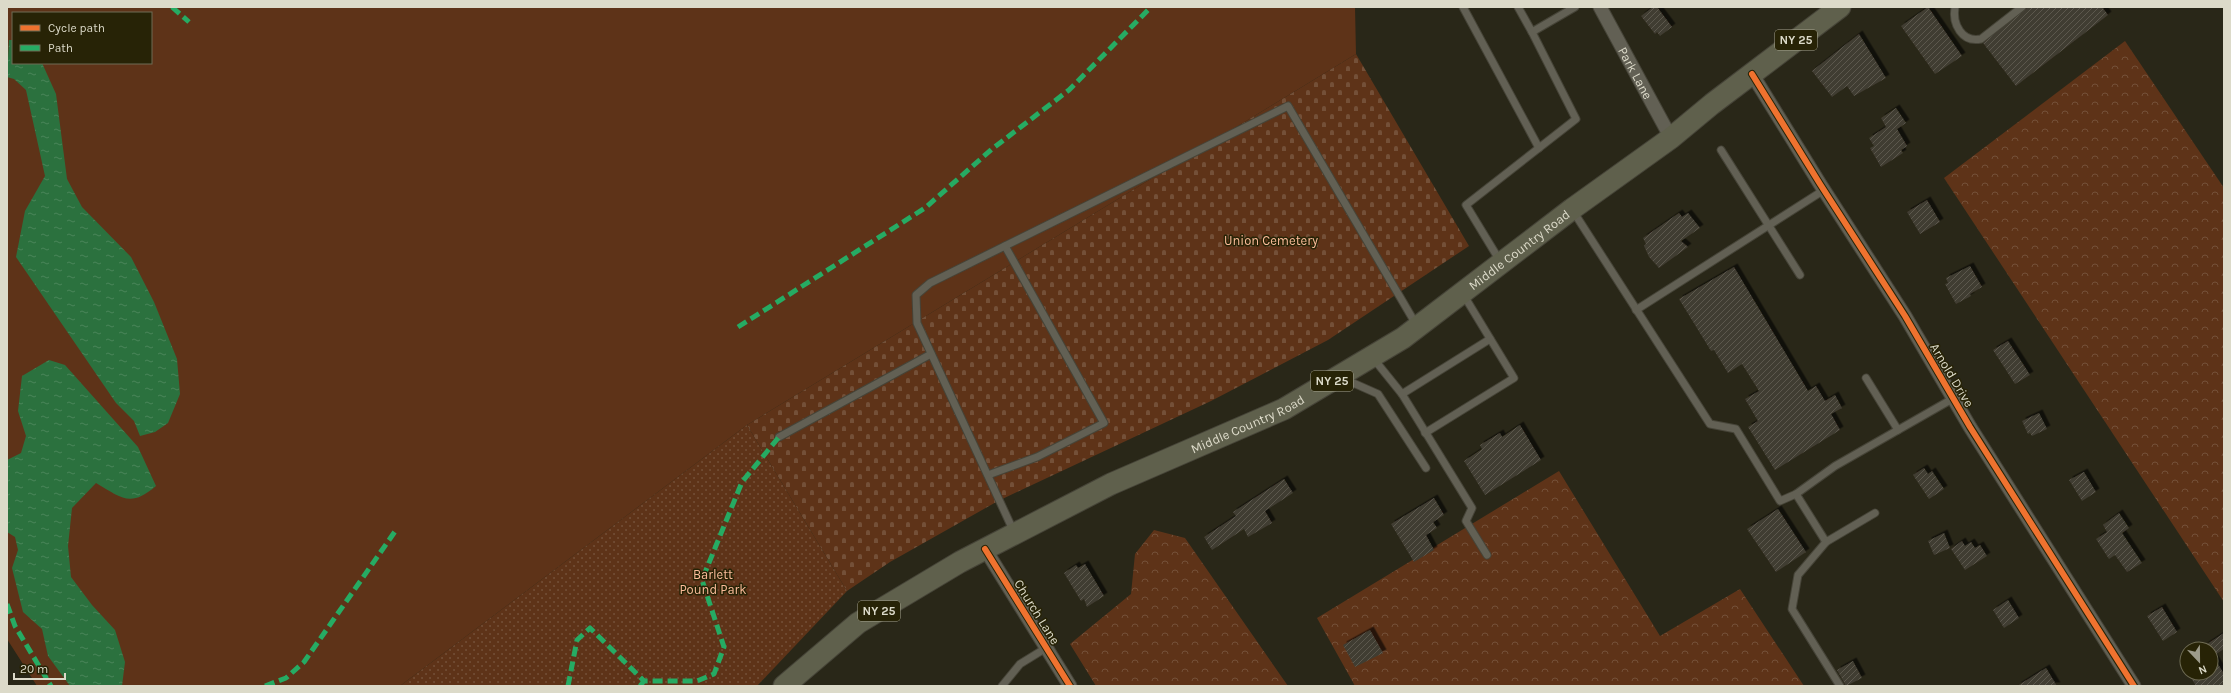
<svg xmlns="http://www.w3.org/2000/svg" width="2231" height="693" viewBox="0 0 2231 693" font-family="Karla,sans-serif">
<style>
.grass{fill:#5e3318;fill-rule:evenodd}
.forest{fill:url(#forest-crowns)}
.cemetery{fill:url(#cemetery-stones)}
.park{fill:url(#park-dots)}
.water{fill:url(#water-ripples)}
.building{fill:url(#building-hatch);filter:url(#shadow)}
.lines{fill:none;stroke-linecap:round;stroke-linejoin:round}
.lane-casing{stroke:#464438;stroke-width:9}
.street-casing{stroke:#464438;stroke-width:15}
.primary-casing{stroke:#464438;stroke-width:23}
.lane{stroke:#626054;stroke-width:7}
.street{stroke:#626054;stroke-width:13}
.primary{stroke:#5f604c;stroke-width:21}
.quiet{stroke:#26ab63;stroke-width:5;stroke-dasharray:10 5;stroke-linecap:butt}
.cycleway-casing{stroke:#272306;stroke-width:8}
.cycleway{stroke:#ef722f;stroke-width:6}
.labels{text-anchor:middle;dominant-baseline:central;stroke-width:3;stroke-linejoin:round;paint-order:stroke}
.shield{fill:#272306;stroke:#a6a38e;stroke-width:1}
.shield-label{font-size:12px;font-weight:bold;fill:#dcdac9}
.street-label{font-size:13px;fill:#dcdac9;stroke:#272306}
.park-label{font-size:13px;fill:#fbbc9a;stroke:#272306}
</style>
<defs>
<pattern id="forest-crowns" width="20" height="18" patternUnits="userSpaceOnUse"><rect width="20" height="18" fill="#5e3318"/><path d="M2 6a3 3 0 1 1 6 0M12 15a3 3 0 1 1 6 0" fill="none" stroke="#745038"/></pattern>
<pattern id="cemetery-stones" width="16" height="16" patternUnits="userSpaceOnUse"><rect width="16" height="16" fill="#5e3318"/><path d="M2 7V4a2 2 0 0 1 4 0v3zM10 15v-3a2 2 0 0 1 4 0v3z" fill="#745038"/></pattern>
<pattern id="park-dots" width="8" height="8" patternUnits="userSpaceOnUse"><rect width="8" height="8" fill="#5e3318"/><path d="M2 2h.1M6 6h.1" fill="none" stroke="#745038" stroke-width="1.8" stroke-linecap="round"/></pattern>
<pattern id="water-ripples" width="26" height="14" patternUnits="userSpaceOnUse"><rect width="26" height="14" fill="#2b713e"/><path d="M2 4q2-2 4 0t4 0M15 11q2-2 4 0t4 0" fill="none" stroke="#498559"/></pattern>
<pattern id="building-hatch" width="6" height="6" patternUnits="userSpaceOnUse"><rect width="6" height="6" fill="#413c31"/><path d="M-1 1l2-2M0 6l6-6M5 7l2-2" fill="none" stroke="#5c584e"/></pattern>
<filter id="shadow"><feDropShadow dx="3.5" dy="-3.5" stdDeviation="0" flood-color="#0009"/></filter>
</defs>
<rect width="100%" height="100%" fill="#292718"/>
<path class="grass" d="M7,7H1355L1356,54L747,425L400,686H37L7,639ZM13,13H151V63H13Z"/>
<g class="forest">
<polygon points="2125,41 2224,188 2224,602 1944,178"/>
<polygon points="1559,471 1660,636 1740,589 1804,686 1355,686 1317,618"/>
<polygon points="1154,530 1185,538 1288,686 1096,686 1070,644 1131,594 1135,554"/>
</g>
<polygon class="cemetery" points="1356,54 1469,246 1328,340 1211,401 998,501 890,562 847,591 747,425"/>
<polygon class="park" points="747,425 847,591 757,686 400,686"/>
<g class="water">
<polygon points="9,40 13,40 13,63 42,63 56,94 67,179 82,207 131,257 154,302 177,359 180,394 168,423 155,432 140,436 134,421 116,403 16,257 25,211 45,176 26,90 14,79 7,77"/>
<path d="M49,360L65,365L138,447L156,486C130,508 122,498 96,483L72,508L68,546L71,577L92,605L115,630L125,662L122,686H70L48,656L42,629L23,612L12,568L18,550L15,537L7,532V460L21,453L26,436L18,411L22,376Z"/>
</g>
<g class="building">
<polygon points="1653,7 1657,7 1672,27 1660,36 1657,32 1655,34 1641,16"/>
<polygon points="1928,7 1962,56 1935,74 1901,26"/>
<polygon points="2028,7 2102,7 2108,15 2016,86 1983,43"/>
<polygon points="1859,34 1886,78 1854,96 1847,86 1832,97 1812,71"/>
<polygon points="1896,108 1906,123 1897,129 1907,146 1901,150 1903,153 1881,167 1870,148 1874,146 1869,138 1886,127 1881,118"/>
<polygon points="1927,200 1940,222 1920,234 1907,212"/>
<polygon points="1679,213 1682,217 1688,213 1700,228 1681,241 1688,247 1659,268 1649,257 1644,246 1646,244 1643,238"/>
<polygon points="1970,266 1982,287 1970,294 1971,296 1956,304 1945,284 1948,283 1946,278"/>
<polygon points="1734,267 1808,391 1816,386 1825,401 1835,395 1842,408 1831,414 1840,430 1775,470 1748,427 1758,421 1745,399 1759,391 1742,364 1728,373 1714,350 1711,351 1679,299"/>
<polygon points="2008,341 2030,375 2015,384 1993,350"/>
<polygon points="2039,413 2047,429 2032,436 2030,433 2028,434 2022,421"/>
<polygon points="1520,425 1541,460 1485,495 1464,461 1482,449 1480,445 1500,433 1502,437"/>
<polygon points="1924,468 1928,474 1932,471 1944,489 1929,499 1913,475"/>
<polygon points="2084,472 2096,492 2082,501 2069,480"/>
<polygon points="1284,479 1293,493 1265,511 1272,523 1248,537 1244,529 1212,550 1204,537 1236,516 1233,512"/>
<polygon points="1434,498 1444,515 1433,522 1437,528 1426,535 1434,550 1414,562 1391,524"/>
<polygon points="1778,509 1806,552 1776,572 1747,529"/>
<polygon points="2119,513 2129,528 2122,533 2142,563 2127,572 2115,555 2109,559 2096,539 2107,532 2103,525"/>
<polygon points="1944,533 1950,548 1934,555 1928,541"/>
<polygon points="1962,541 1965,546 1971,542 1975,548 1980,545 1987,556 1965,570 1951,549"/>
<polygon points="1085,564 1104,596 1087,607 1084,599 1081,601 1064,573 1076,565 1078,568"/>
<polygon points="2008,600 2019,618 2004,628 1993,610"/>
<polygon points="2162,607 2177,632 2163,641 2147,616"/>
<polygon points="1370,630 1383,653 1355,667 1343,645"/>
<polygon points="2224,633 2224,649 2213,656 2224,674 2224,686 2196,686 2188,673 2211,673 2211,649 2206,649 2204,646"/>
<polygon points="1853,661 1862,678 1846,686 1837,670"/>
<polygon points="2046,668 2057,686 2017,686"/>
</g>
<g class="lines">
<g class="lane-casing">
<g id="lane">
<polyline points="1463,7 1539,148"/>
<polyline points="1518,7 1532,32"/>
<path d="M1955,7C1952,24 1962,43 1981,39L2022,7"/>
<polyline points="1721,150 1800,275"/>
<polyline points="1573,211 1710,424 1736,429 1780,501 1796,494 1835,466 1898,430"/>
<polyline points="1500,261 1466,205 1576,119 1532,32 1575,7"/>
<polyline points="1636,310 1824,190"/>
<polyline points="1373,358 1402,394 1472,508 1466,521 1487,555"/>
<polyline points="1342,378 1378,394 1426,468"/>
<polyline points="1866,378 1898,430 1954,398"/>
<polyline points="1402,394 1490,339"/>
<polyline points="1425,433 1514,378 1463,294"/>
<polyline points="779,437 931,354"/>
<polyline points="988,475 1037,457 1104,423 1005,246"/>
<polyline points="1796,494 1826,542 1875,513"/>
<polyline points="1014,532 917,323 916,295 930,283 1288,106 1417,326"/>
<polyline points="1826,542 1798,575 1792,609 1840,686"/>
<polyline points="1002,686 1020,664 1046,648"/>
</g>
</g>
<g class="street-casing">
<g id="street">
<path id="s1" d="M1600,7L1671,138"/>
<polyline points="1752,74 1820,184 1905,316 1970,427 2134,686"/>
<polyline points="985,549 1070,686"/>
</g>
</g>
<g class="primary-casing">
<g id="primary">
<path id="s2" d="M784,686L858,623L960,562L1111,484L1284,409L1403,338L1572,209L1671,138L1712,104L1840,7"/>
</g>
</g>
<use href="#lane" class="lane"/>
<use href="#street" class="street"/>
<use href="#primary" class="primary"/>
<g class="quiet">
<polyline points="172,7 189,22"/>
<polyline points="738,327 925,208 992,149 1069,90 1151,7"/>
<polyline points="7,604 15,626 51,686"/>
<polyline points="265,686 286,678 304,662 396,530"/>
<polyline points="568,686 577,640 590,628 644,681"/>
<polyline points="640,686 644,681 697,681 714,674 724,647 702,580 742,482 779,437"/>
</g>
<g class="cycleway-casing">
<g id="cycleway">
<polyline points="1752,74 1820,184 1905,316 1970,427 2134,686"/>
<polyline points="985,549 1070,686"/>
</g>
</g>
<use href="#cycleway" class="cycleway"/>
</g>
<g class="labels">
<g class="shield">
<rect x="1775" y="30" width="42" height="20" rx="3"/>
<rect x="1311" y="371" width="42" height="20" rx="3"/>
<rect x="858" y="601" width="42" height="20" rx="3"/>
</g>
<g class="shield-label">
<text x="1796" y="40">NY 25</text>
<text x="1332" y="381">NY 25</text>
<text x="879" y="611">NY 25</text>
</g>
<g class="street-label">
<text stroke="none"><textPath href="#s1" startOffset="75">Park Lane</textPath></text>
<text stroke="none"><textPath href="#s2" startOffset="859">Middle Country Road</textPath></text>
<text transform="translate(1952 375) rotate(59)">Arnold Drive</text>
<text stroke="none"><textPath href="#s2" startOffset="535">Middle Country Road</textPath></text>
<text transform="translate(1037 612) rotate(58)">Church Lane</text>
</g>
<g class="park-label">
<text x="1271" y="240">Union Cemetery</text>
<text x="713" y="574">Barlett<tspan x="713" dy="15">Pound Park</tspan></text>
</g>
</g>
<rect width="2231" height="693" fill="none" stroke="#dcdac9" stroke-width="16"/>
<rect x="12" y="12" width="140" height="52" fill="#272306" stroke="#6f6c54"/>
<rect x="20" y="25" width="20" height="6" fill="#ef722f" stroke="#6f6c54"/>
<text x="48" y="32" font-size="12" fill="#dcdac9">Cycle path</text>
<rect x="20" y="45" width="20" height="6" fill="#26ab63" stroke="#6f6c54"/>
<text x="48" y="52" font-size="12" fill="#dcdac9">Path</text>
<g transform="translate(2199 661) rotate(158)"><circle r="19" fill="#272306" stroke="#6f6c54"/>
<path d="M0-3L7 15L0 10L-7 15Z" fill="#9d9b8b"/>
<text y="-6" font-size="11" font-weight="bold" text-anchor="middle" fill="#dcdac9">N</text>
</g>
<path d="M14 673v6h51v-6" fill="none" stroke="#dcdac9" stroke-width="2"/>
<text x="20" y="673" font-size="12" fill="#dcdac9" stroke="#272306" stroke-width="3" paint-order="stroke">20 m</text>
</svg>
